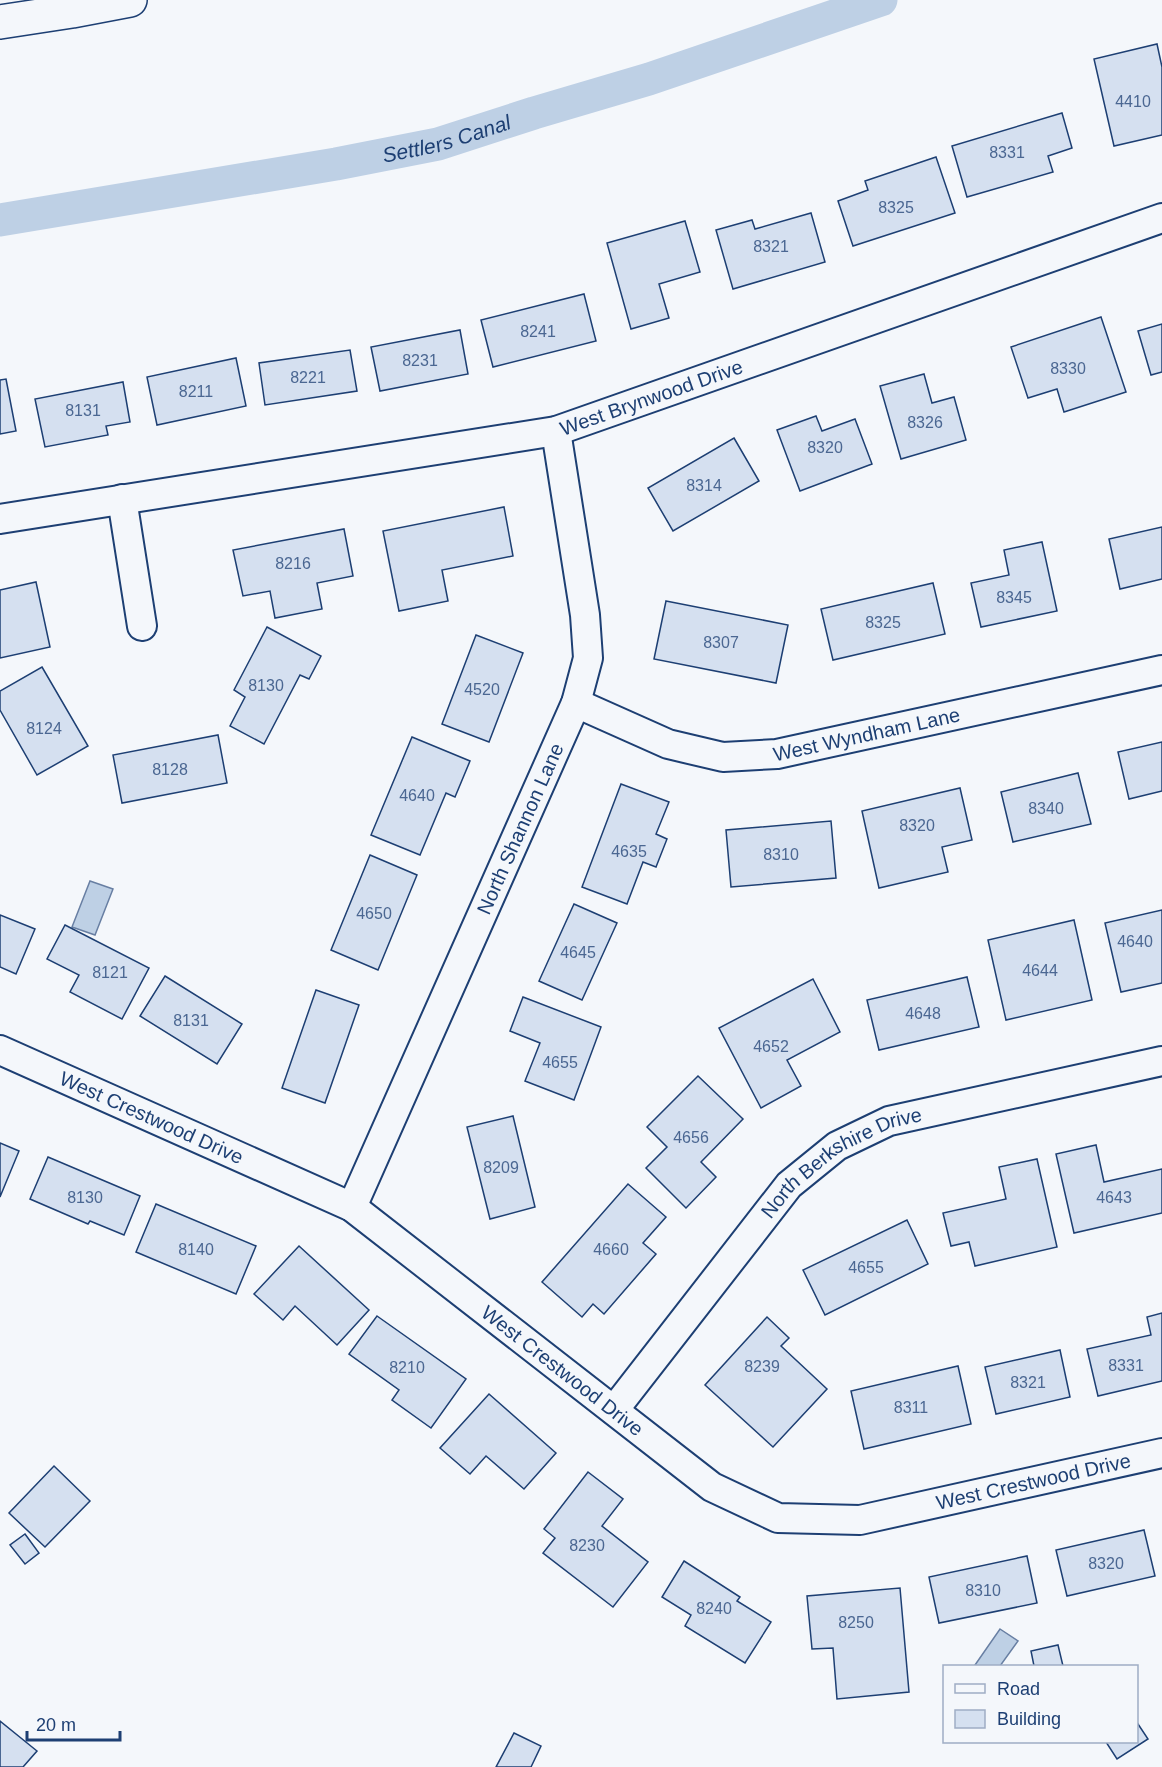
<svg xmlns="http://www.w3.org/2000/svg" width="1162" height="1767" viewBox="0 0 1162 1767" font-family="Arial,sans-serif">
<style>
.water{fill:#bed0e5;stroke:#687fa3;stroke-width:1.5}
.lines{fill:none;stroke-linecap:round;stroke-linejoin:round}
.canal{stroke:#bed0e5;stroke-width:33}
.building{fill:#d5e0f0;stroke:#1d3f73;stroke-width:1.5}
.street-casing{stroke:#1d3f73;stroke-width:32}
.secondary-casing{stroke:#1d3f73;stroke-width:36}
.street{stroke:#f4f7fb;stroke-width:28}
.secondary{stroke:#f4f7fb;stroke-width:33}
.labels{text-anchor:middle;dominant-baseline:central;stroke-width:4.5;stroke-linejoin:round;paint-order:stroke}
.number-label{font-size:16px;fill:#4b6792}
.street-label{font-size:20px;fill:#1d3f73;stroke:#f4f7fb}
.water-label{font-size:21px;font-style:italic;fill:#1d3f73;stroke:#f4f7fb}
</style>
<rect width="100%" height="100%" fill="#f4f7fb"/>
<g class="water">
<polygon points="90,881 113,889 95,935 72,927"/>
<polygon points="1000,1629 1018,1641 1000,1666 977,1666 975,1665"/>
</g>
<g class="lines">
<path class="canal" id="s1" d="M0,220L336,164L438,144L534,113L649,79L881,0"/>
</g>
<g class="building">
<polygon points="1157,44 1162,67 1162,135 1114,146 1094,59"/>
<polygon points="1062,113 1072,148 1048,156 1053,172 967,197 952,146"/>
<polygon points="936,157 955,213 853,246 838,201 868,190 865,181"/>
<polygon points="811,213 825,262 733,289 716,230 752,220 755,229"/>
<polygon points="685,221 700,272 659,284 669,318 631,329 607,243"/>
<polygon points="584,294 596,341 493,367 481,320"/>
<polygon points="1101,317 1126,392 1064,412 1057,389 1028,398 1011,347"/>
<polygon points="1162,324 1162,372 1151,375 1138,331"/>
<polygon points="460,330 468,374 380,391 371,347"/>
<polygon points="350,350 357,391 265,405 259,363"/>
<polygon points="236,358 246,406 157,425 147,377"/>
<polygon points="924,374 932,403 954,397 966,440 901,459 880,386"/>
<polygon points="6,379 16,431 0,434 0,380"/>
<polygon points="123,382 130,422 106,426 108,435 45,447 35,399"/>
<polygon points="816,416 822,431 855,419 872,464 800,491 777,430"/>
<polygon points="734,438 759,481 673,531 648,488"/>
<polygon points="504,507 513,556 442,570 448,601 399,611 383,531"/>
<polygon points="1162,527 1162,579 1120,589 1109,539"/>
<polygon points="344,529 353,576 317,583 322,609 275,618 270,591 243,596 233,550"/>
<polygon points="1042,542 1057,611 981,627 971,583 1009,575 1004,550"/>
<polygon points="36,582 50,647 0,658 0,590"/>
<polygon points="933,583 945,634 833,660 821,609"/>
<polygon points="666,601 788,625 776,683 654,659"/>
<polygon points="267,627 321,656 309,679 300,675 264,744 230,726 245,697 234,690"/>
<polygon points="476,635 523,653 489,742 442,724"/>
<polygon points="42,667 88,746 37,775 0,710 0,691"/>
<polygon points="218,735 227,783 122,803 113,755"/>
<polygon points="412,737 470,761 455,797 446,793 420,855 371,835"/>
<polygon points="1162,742 1162,791 1129,799 1118,752"/>
<polygon points="1078,773 1091,824 1013,842 1001,792"/>
<polygon points="621,784 669,802 656,834 667,839 656,867 643,862 627,904 582,887"/>
<polygon points="960,788 972,840 942,847 948,872 879,888 862,811"/>
<polygon points="831,821 836,878 731,887 726,830"/>
<polygon points="370,855 417,875 378,970 331,950"/>
<polygon points="574,904 617,923 582,1000 539,981"/>
<polygon points="1162,910 1162,983 1121,992 1105,923"/>
<polygon points="0,915 35,929 16,974 0,967"/>
<polygon points="1074,920 1092,1000 1006,1020 988,940"/>
<polygon points="65,925 149,968 122,1019 70,992 79,975 47,959"/>
<polygon points="165,976 242,1024 217,1064 140,1016"/>
<polygon points="967,977 979,1027 879,1050 867,1000"/>
<polygon points="813,979 840,1032 787,1060 801,1086 761,1108 719,1028"/>
<polygon points="316,990 359,1005 325,1103 282,1088"/>
<polygon points="523,997 601,1027 574,1100 525,1081 540,1043 510,1031"/>
<polygon points="698,1076 743,1119 701,1162 716,1177 686,1208 646,1168 667,1147 647,1127"/>
<polygon points="513,1116 535,1207 490,1219 467,1127"/>
<polygon points="0,1143 19,1151 0,1197"/>
<polygon points="1096,1145 1104,1182 1162,1169 1162,1213 1074,1233 1056,1154"/>
<polygon points="48,1157 140,1196 124,1235 90,1221 88,1224 30,1199"/>
<polygon points="1037,1159 1057,1247 975,1266 969,1242 951,1246 943,1213 1006,1199 999,1167"/>
<polygon points="628,1184 666,1217 643,1243 656,1254 604,1314 593,1304 582,1317 542,1282"/>
<polygon points="156,1204 256,1246 236,1294 136,1252"/>
<polygon points="907,1220 928,1264 825,1315 803,1270"/>
<polygon points="299,1246 369,1310 337,1345 295,1306 283,1320 254,1294"/>
<polygon points="1162,1313 1162,1381 1098,1396 1087,1349 1151,1335 1147,1317"/>
<polygon points="377,1316 466,1379 431,1428 392,1400 399,1390 349,1354"/>
<polygon points="767,1317 789,1338 781,1346 827,1389 773,1447 705,1385"/>
<polygon points="1060,1350 1070,1397 996,1414 985,1367"/>
<polygon points="958,1366 971,1424 864,1449 851,1391"/>
<polygon points="489,1394 556,1453 524,1489 486,1456 470,1474 440,1448"/>
<polygon points="54,1466 90,1501 45,1547 9,1513"/>
<polygon points="588,1472 623,1499 602,1526 648,1562 613,1607 543,1553 555,1538 544,1529"/>
<polygon points="1144,1530 1155,1576 1067,1596 1056,1550"/>
<polygon points="25,1534 39,1553 25,1564 10,1545"/>
<polygon points="1027,1556 1037,1603 939,1623 929,1577"/>
<polygon points="684,1561 740,1597 737,1601 771,1622 745,1663 685,1626 691,1615 662,1597"/>
<polygon points="900,1588 909,1692 837,1699 833,1648 812,1649 807,1596"/>
<polygon points="1058,1645 1063,1666 1034,1666 1031,1651"/>
<polygon points="0,1721 37,1751 23,1767 0,1767"/>
<polygon points="1136,1721 1148,1739 1117,1759 1106,1742 1136,1742"/>
<polygon points="514,1733 541,1746 531,1767 496,1767"/>
</g>
<g class="lines">
<g class="street-casing">
<g id="street">
<polyline points="122,499 142,626"/>
<path id="s2" d="M0,519L556,431L1162,218"/>
<path id="s3" d="M576,703L668,744L723,757L777,754L1162,670"/>
<path id="s4" d="M0,1050L352,1207L712,1487L778,1518L860,1520L1162,1453"/>
<path id="s5" d="M352,1207L576,703L588,658L585,615L556,431"/>
<path id="s6" d="M614,1410L789,1185L837,1146L889,1121L1162,1061"/>
</g>
</g>
<g class="secondary-casing">
<polyline id="secondary" points="0,22 72,11 130,0"/>
</g>
<use href="#street" class="street"/>
<use href="#secondary" class="secondary"/>
</g>
<g class="labels">
<g class="number-label">
<text x="1133" y="101">4410</text>
<text x="1007" y="152">8331</text>
<text x="896" y="207">8325</text>
<text x="771" y="246">8321</text>
<text x="538" y="331">8241</text>
<text x="420" y="360">8231</text>
<text x="1068" y="368">8330</text>
<text x="308" y="377">8221</text>
<text x="196" y="391">8211</text>
<text x="83" y="410">8131</text>
<text x="925" y="422">8326</text>
<text x="825" y="447">8320</text>
<text x="704" y="485">8314</text>
<text x="293" y="563">8216</text>
<text x="1014" y="597">8345</text>
<text x="883" y="622">8325</text>
<text x="721" y="642">8307</text>
<text x="266" y="685">8130</text>
<text x="482" y="689">4520</text>
<text x="44" y="728">8124</text>
<text x="170" y="769">8128</text>
<text x="417" y="795">4640</text>
<text x="1046" y="808">8340</text>
<text x="917" y="825">8320</text>
<text x="629" y="851">4635</text>
<text x="781" y="854">8310</text>
<text x="374" y="913">4650</text>
<text x="1135" y="941">4640</text>
<text x="578" y="952">4645</text>
<text x="1040" y="970">4644</text>
<text x="110" y="972">8121</text>
<text x="923" y="1013">4648</text>
<text x="191" y="1020">8131</text>
<text x="771" y="1046">4652</text>
<text x="560" y="1062">4655</text>
<text x="691" y="1137">4656</text>
<text x="501" y="1167">8209</text>
<text x="85" y="1197">8130</text>
<text x="1114" y="1197">4643</text>
<text x="196" y="1249">8140</text>
<text x="611" y="1249">4660</text>
<text x="866" y="1267">4655</text>
<text x="1126" y="1365">8331</text>
<text x="762" y="1366">8239</text>
<text x="407" y="1367">8210</text>
<text x="1028" y="1382">8321</text>
<text x="911" y="1407">8311</text>
<text x="587" y="1545">8230</text>
<text x="1106" y="1563">8320</text>
<text x="983" y="1590">8310</text>
<text x="714" y="1608">8240</text>
<text x="856" y="1622">8250</text>
</g>
<g class="street-label">
<text stroke="none"><textPath href="#s2" startOffset="664">West Brynwood Drive</textPath></text>
<text stroke="none"><textPath href="#s3" startOffset="303">West Wyndham Lane</textPath></text>
<text stroke="none"><textPath href="#s5" startOffset="414">North Shannon Lane</textPath></text>
<text stroke="none"><textPath href="#s4" startOffset="166">West Crestwood Drive</textPath></text>
<text stroke="none"><textPath href="#s6" startOffset="342">North Berkshire Drive</textPath></text>
<text stroke="none"><textPath href="#s4" startOffset="652">West Crestwood Drive</textPath></text>
<text stroke="none"><textPath href="#s4" startOffset="1174">West Crestwood Drive</textPath></text>
</g>
<g class="water-label">
<text stroke="none"><textPath href="#s1" startOffset="454">Settlers Canal</textPath></text>
</g>
</g>
<rect x="943" y="1665" width="195" height="78" fill="#f4f7fb" stroke="#9eadc5" stroke-width="1.5"/>
<rect x="955" y="1684" width="30" height="9" fill="#f4f7fb" stroke="#9eadc5" stroke-width="1.5"/>
<text x="997" y="1695" font-size="18" fill="#1d3f73">Road</text>
<rect x="955" y="1710" width="30" height="18" fill="#d5e0f0" stroke="#9eadc5" stroke-width="1.5"/>
<text x="997" y="1725" font-size="18" fill="#1d3f73">Building</text>
<path d="M27 1731v9h93v-9" fill="none" stroke="#1d3f73" stroke-width="3"/>
<text x="36" y="1731" font-size="18" fill="#1d3f73" stroke="#f4f7fb" stroke-width="4.5" paint-order="stroke">20 m</text>
</svg>
